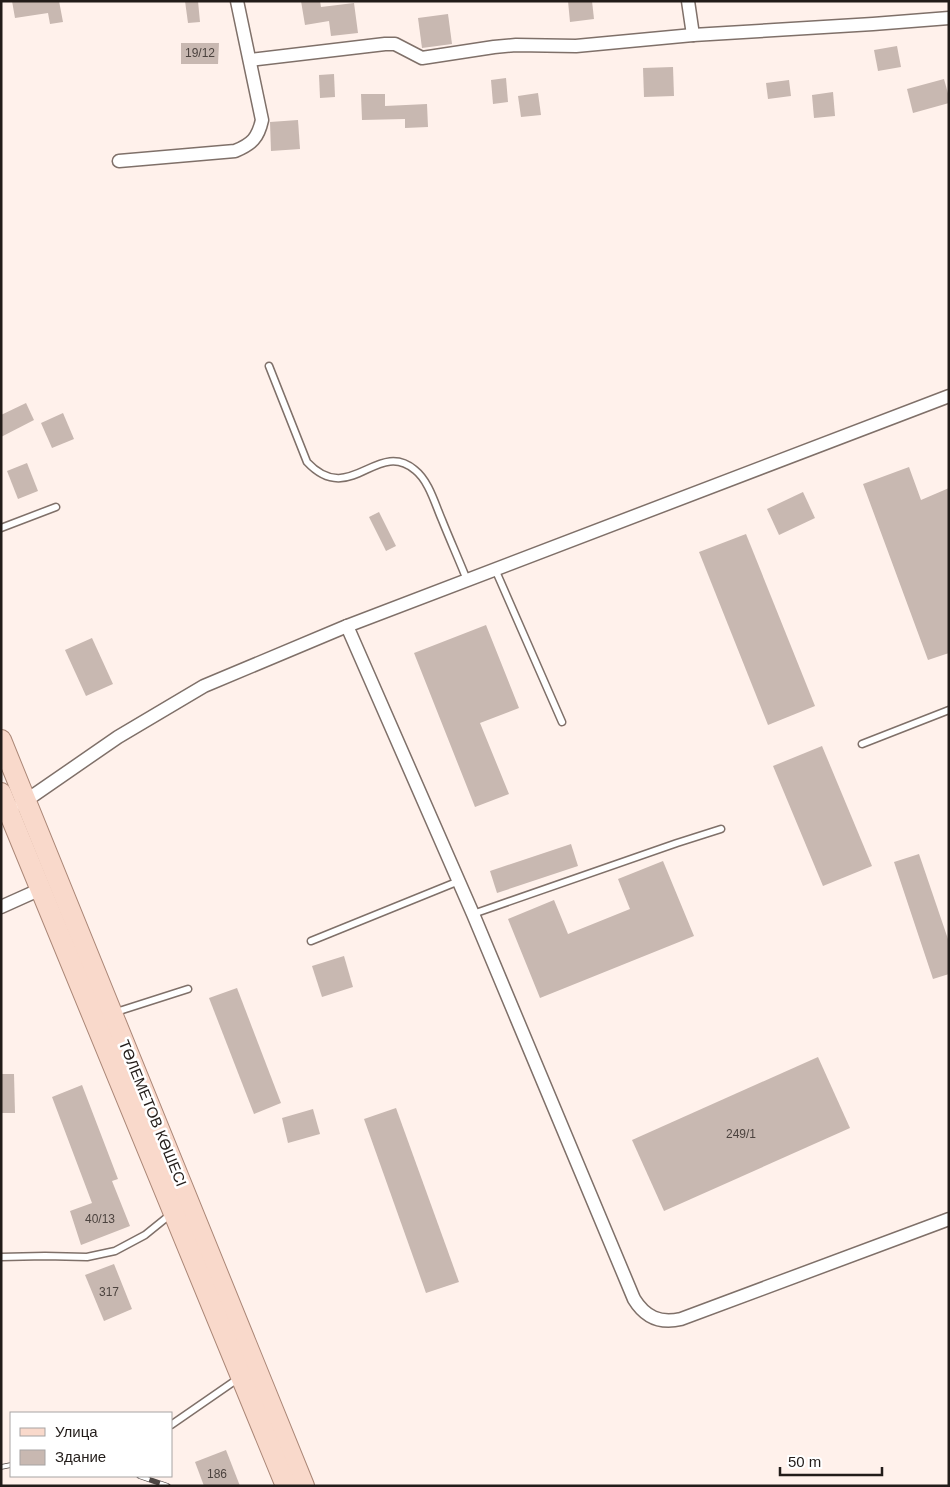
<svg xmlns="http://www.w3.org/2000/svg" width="950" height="1487" viewBox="0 0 950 1487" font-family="Arial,sans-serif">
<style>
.building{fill:#c8b8b1}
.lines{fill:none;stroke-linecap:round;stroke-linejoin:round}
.lane-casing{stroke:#7f7069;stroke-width:9}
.street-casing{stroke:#7f7069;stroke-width:15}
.primary-casing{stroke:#ab8777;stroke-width:22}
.lane{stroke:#fff;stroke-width:6}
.street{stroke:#fff;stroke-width:12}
.primary{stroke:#f9d9cb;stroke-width:20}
.rail-casing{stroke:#4f4744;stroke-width:5.5}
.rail{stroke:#fff;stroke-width:4;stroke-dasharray:11;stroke-linecap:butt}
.labels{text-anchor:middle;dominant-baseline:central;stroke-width:5;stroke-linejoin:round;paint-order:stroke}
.number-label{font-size:12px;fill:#4c433f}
.street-label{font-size:15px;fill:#221c19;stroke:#fff}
</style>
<rect width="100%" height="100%" fill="#fff1eb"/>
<g class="building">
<polygon points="12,1 59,1 63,22 50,24 48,13 15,18"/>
<polygon points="185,1 198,1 200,22 188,23"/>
<polygon points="301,1 320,1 321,7 354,3 358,33 331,36 329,21 305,25"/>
<polygon points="568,1 592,1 594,19 570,22"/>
<polygon points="448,14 452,44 422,48 418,18"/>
<polygon points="181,43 219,43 218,64 181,64"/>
<polygon points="897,46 901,67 878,71 874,50"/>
<polygon points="673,67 674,96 644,97 643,68"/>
<polygon points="334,74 335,97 320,98 319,75"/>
<polygon points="506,78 508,102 493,104 491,80"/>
<polygon points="944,79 949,97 949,103 913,113 907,89"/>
<polygon points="789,80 791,96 768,99 766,83"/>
<polygon points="833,92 835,116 814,118 812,95"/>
<polygon points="538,93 541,115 521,117 518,96"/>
<polygon points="361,94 385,94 385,106 427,104 428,127 405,128 405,119 362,120"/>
<polygon points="298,120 300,149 271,151 270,122"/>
<polygon points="26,403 34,420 1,437 1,415"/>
<polygon points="63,413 74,439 52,448 41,423"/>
<polygon points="27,463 38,491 18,499 7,471"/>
<polygon points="909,467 921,500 949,488 949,653 928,660 863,484"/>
<polygon points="803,492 815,518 779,535 767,509"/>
<polygon points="379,512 396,546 386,551 369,517"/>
<polygon points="746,534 815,706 768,725 699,552"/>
<polygon points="486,625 519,708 480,723 509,794 475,807 414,653"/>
<polygon points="92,638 113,684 86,696 65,650"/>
<polygon points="822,746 872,866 823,886 773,766"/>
<polygon points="571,844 578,866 497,893 490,871"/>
<polygon points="919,854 949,942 949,974 933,979 894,862"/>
<polygon points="663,861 694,936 540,998 508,919 554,900 568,934 630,909 618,879"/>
<polygon points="344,956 353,987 322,997 312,966"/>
<polygon points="237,988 281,1103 254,1114 209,998"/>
<polygon points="818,1057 850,1128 664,1211 632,1140"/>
<polygon points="1,1074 14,1074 15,1113 1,1113"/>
<polygon points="82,1085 118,1179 112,1181 130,1226 81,1245 70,1211 92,1203 52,1097"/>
<polygon points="396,1108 459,1282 426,1293 364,1119"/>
<polygon points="313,1109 320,1134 288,1143 282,1118"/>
<polygon points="114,1264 132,1309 104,1321 85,1275"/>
<polygon points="226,1450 240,1486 204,1486 195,1462"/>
</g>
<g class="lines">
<g class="lane-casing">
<g id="lane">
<path d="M269,366L307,462C350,508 377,438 415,470C429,481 435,504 442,520C450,540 459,560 467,580"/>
<polyline points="1,528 56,507"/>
<polyline points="495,569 562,722"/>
<polyline points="862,744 949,710"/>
<polyline points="473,914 677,843 721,829"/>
<polyline points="311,941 459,881"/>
<polyline points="113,1013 188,989"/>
<polyline points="1,1257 45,1256 87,1257 115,1251 145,1235 171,1214"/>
<polyline points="171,1425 239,1378"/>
</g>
</g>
<g class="street-casing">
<g id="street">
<polyline points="688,1 693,35"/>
<polyline points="250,60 385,44 395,44 422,58 494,47 516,45 576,46 693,35 873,24 949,18"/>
<path d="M119,161L235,151C252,144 258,138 262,120L237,1"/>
<path d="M347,626L473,914L634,1299C645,1317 660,1324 681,1319L949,1219"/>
<polyline points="21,804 118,737 204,686 347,626 949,396"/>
<polyline points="1,907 41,889"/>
</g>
</g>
<g class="primary-casing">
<g id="primary">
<polyline points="1,740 304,1486"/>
<polyline points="1,793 286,1486"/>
</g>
</g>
<use href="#lane" class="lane"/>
<use href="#street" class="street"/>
<use href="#primary" class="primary"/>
<g class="rail-casing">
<g id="rail">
<polyline points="1,1467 11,1465"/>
<polyline points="139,1476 168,1486"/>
</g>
</g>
<use href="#rail" class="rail"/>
</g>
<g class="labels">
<g class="number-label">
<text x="200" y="53">19/12</text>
<text x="741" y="1134">249/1</text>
<text x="100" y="1219">40/13</text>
<text x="109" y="1292">317</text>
<text x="217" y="1474">186</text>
</g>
<g class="street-label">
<text transform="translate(153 1113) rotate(68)">ТӨЛЕМЕТОВ КӨШЕСІ</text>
</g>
</g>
<rect width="950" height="1487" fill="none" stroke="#221c19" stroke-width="5"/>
<rect x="10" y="1412" width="162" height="65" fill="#ffffff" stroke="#a7a4a3"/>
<rect x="20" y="1428" width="25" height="8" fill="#f9d9cb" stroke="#a7a4a3"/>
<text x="55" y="1437" font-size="15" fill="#221c19">Улица</text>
<rect x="20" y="1450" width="25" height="15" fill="#c8b8b1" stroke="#a7a4a3"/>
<text x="55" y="1462" font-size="15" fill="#221c19">Здание</text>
<path d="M780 1467v8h102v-8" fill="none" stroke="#221c19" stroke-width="2.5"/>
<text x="788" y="1467" font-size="15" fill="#221c19" stroke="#ffffff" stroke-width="4" paint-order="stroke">50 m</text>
</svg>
